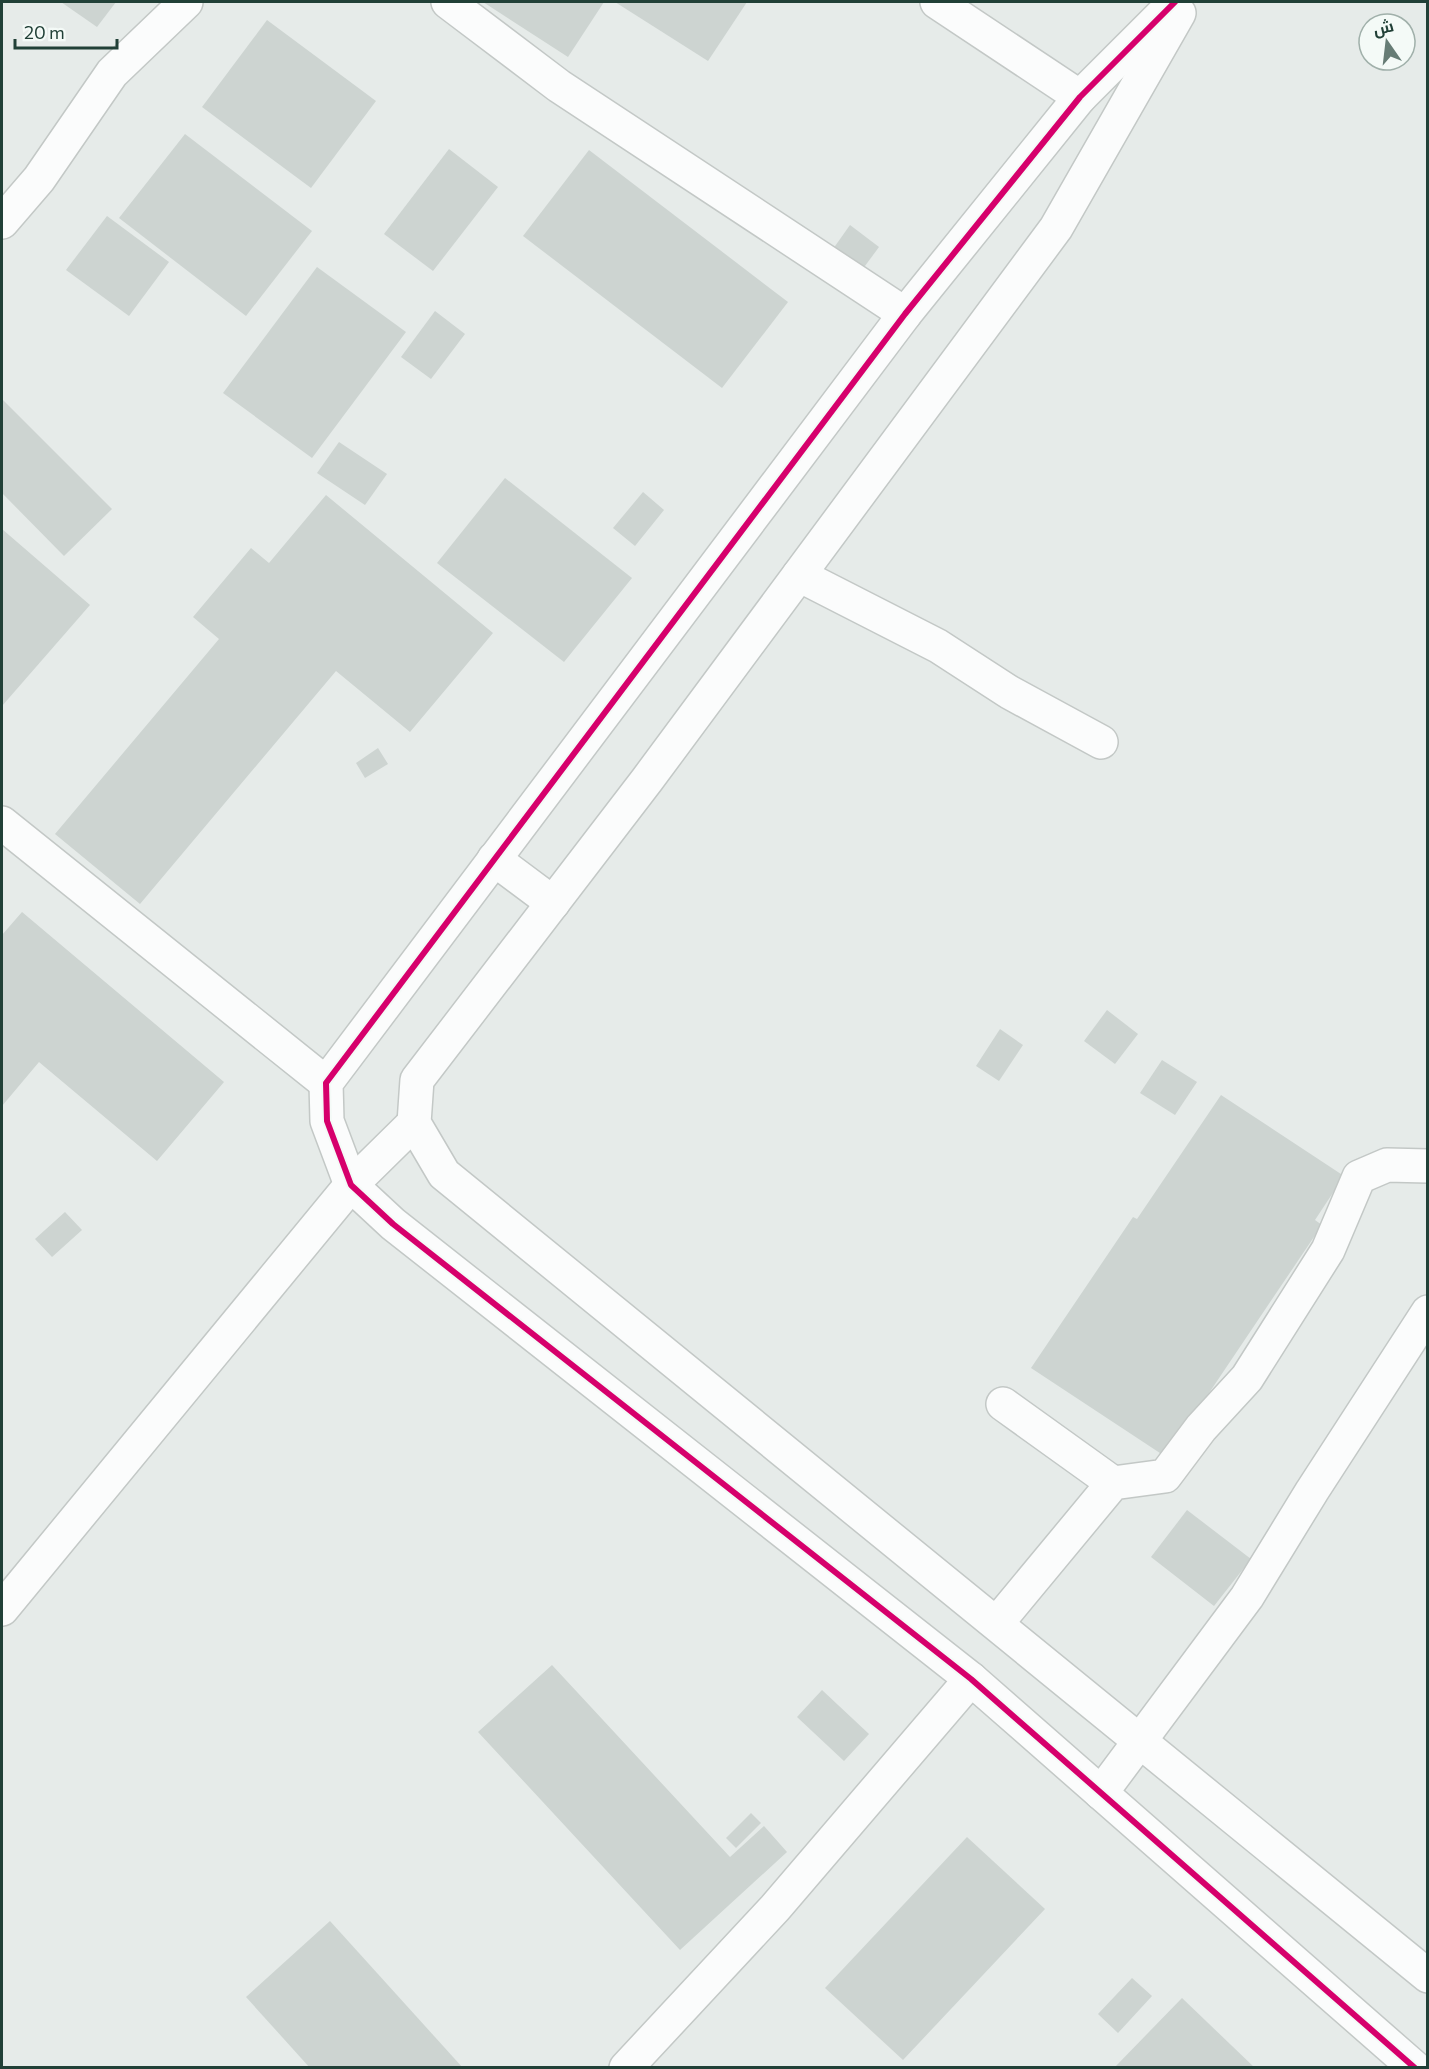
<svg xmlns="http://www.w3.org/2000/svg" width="1429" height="2069" viewBox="0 0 1429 2069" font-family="Commissioner,Cairo,sans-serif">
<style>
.building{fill:#cdd4d1}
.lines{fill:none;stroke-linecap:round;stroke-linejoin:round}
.minor-casing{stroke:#c3c8c6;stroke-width:36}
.minor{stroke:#fbfcfc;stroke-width:33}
.cycleway-casing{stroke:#f4faf7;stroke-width:10}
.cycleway{stroke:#d6006c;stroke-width:6}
</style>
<rect width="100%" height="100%" fill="#e6ebe9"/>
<g class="building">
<polygon points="61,2 116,2 97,27"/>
<polygon points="483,2 604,2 568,57"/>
<polygon points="615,2 747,2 708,61"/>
<polygon points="267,20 376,101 311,188 202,107"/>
<polygon points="185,134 312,231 246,316 119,218"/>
<polygon points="449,149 498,187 433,271 384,234"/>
<polygon points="589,150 788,302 722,388 523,236"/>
<polygon points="107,216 169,262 129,316 66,270"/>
<polygon points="850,225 879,247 862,270 833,249"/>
<polygon points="317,267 406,332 312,458 223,393"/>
<polygon points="435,311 465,334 431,379 401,357"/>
<polygon points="3,400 112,509 64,556 2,493"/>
<polygon points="339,442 387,474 365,505 317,473"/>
<polygon points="505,478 632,578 564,662 437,563"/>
<polygon points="643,492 664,510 635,546 613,528"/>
<polygon points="326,495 493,633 410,732 336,671 140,904 55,834 219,639 193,617 251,548 269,563"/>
<polygon points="2,529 90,605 2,706"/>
<polygon points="378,748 388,764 365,778 356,763"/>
<polygon points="22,912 224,1082 157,1161 39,1062 2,1106 2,935"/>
<polygon points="1107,1010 1138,1034 1115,1064 1084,1041"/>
<polygon points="1000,1029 1023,1045 999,1081 976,1066"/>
<polygon points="1162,1060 1197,1082 1175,1115 1140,1093"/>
<polygon points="1221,1095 1344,1176 1315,1220 1322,1225 1166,1457 1031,1368 1133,1217 1137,1219"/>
<polygon points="65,1212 82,1230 52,1257 35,1239"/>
<polygon points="1187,1510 1251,1559 1214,1606 1151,1557"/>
<polygon points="552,1665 730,1857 764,1826 787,1852 680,1950 478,1732"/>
<polygon points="822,1690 869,1734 844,1761 797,1717"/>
<polygon points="751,1813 761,1823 736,1848 726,1838"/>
<polygon points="967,1837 1045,1909 903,2060 825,1988"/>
<polygon points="330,1921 463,2068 310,2068 246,1997"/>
<polygon points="1132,1978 1152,1996 1118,2033 1098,2014"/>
<polygon points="1182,1998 1255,2068 1114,2068"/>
</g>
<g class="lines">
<g class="minor-casing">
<g id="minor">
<polyline points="448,2 559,86 905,314"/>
<polyline points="937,2 1080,97"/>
<polyline points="1175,2 1080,97 905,314 326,1083 327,1121 351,1185 393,1224 971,1679 1415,2068"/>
<polyline points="1179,13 1056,228 647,780 417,1080 414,1123 444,1174 1428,1976"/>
<polyline points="2,222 39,179 112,73 186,2"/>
<polyline points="799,575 938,646 1009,692 1101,742"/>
<polyline points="2,823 326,1083"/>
<polyline points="494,859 553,903"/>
<polyline points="1003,1404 1113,1483"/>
<polyline points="2,1609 351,1185 414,1123"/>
<polyline points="997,1623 1113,1483 1165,1476 1201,1428 1247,1378 1328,1250 1359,1177 1387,1165 1428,1166"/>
<polyline points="1101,1793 1247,1597 1312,1491 1428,1312"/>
<polyline points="626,2068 775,1908 971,1679"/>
</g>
</g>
<use href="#minor" class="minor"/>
<g class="cycleway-casing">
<polyline id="cycleway" points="1175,2 1080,97 905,314 326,1083 327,1121 351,1185 393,1224 971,1679 1415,2068"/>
</g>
<use href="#cycleway" class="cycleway"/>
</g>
<rect width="1429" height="2069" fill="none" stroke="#214037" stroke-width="6"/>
<g transform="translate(1387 42) rotate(346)"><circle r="28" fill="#f4faf7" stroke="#a0b0aa" stroke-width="1.5"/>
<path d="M0-4.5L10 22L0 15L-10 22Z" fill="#667c75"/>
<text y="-9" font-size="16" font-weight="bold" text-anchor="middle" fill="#214037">ش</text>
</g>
<path d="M15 39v9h102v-9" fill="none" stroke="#214037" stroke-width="3"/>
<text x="24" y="39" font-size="18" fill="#214037" stroke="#f4faf7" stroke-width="4.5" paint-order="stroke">20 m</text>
</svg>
